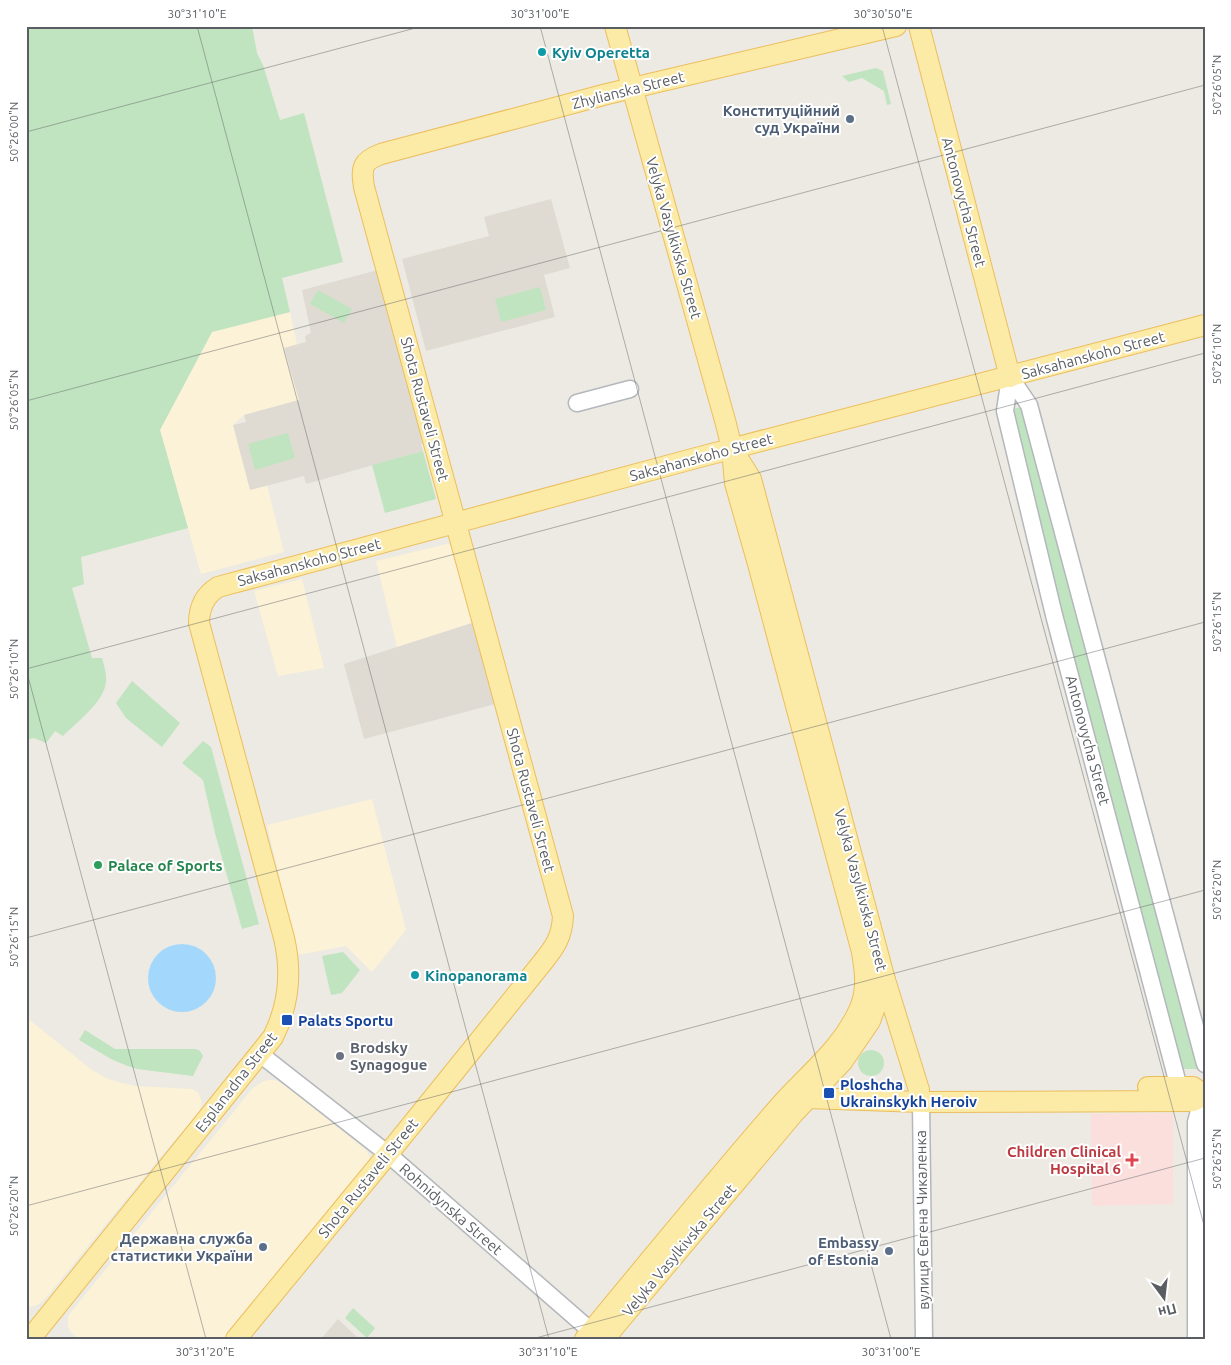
<svg xmlns="http://www.w3.org/2000/svg" width="1231" height="1365" viewBox="0 0 1231 1365" font-family="Ubuntu,sans-serif">
<style>
.commercial{fill:#fcf2d7}
.education{fill:#dfdbd3}
.medical{fill:#fadfdd}
.green{fill:#c0e4bf}
.water{fill:#a3d8fc}
.lines{fill:none;stroke-linecap:round;stroke-linejoin:round}
.minor-casing{stroke:#b4b8bc;stroke-width:19}
.major-casing{stroke:#ecbe5b;stroke-width:22}
.minor{stroke:#fff;stroke-width:16}
.major{stroke:#fceba7;stroke-width:20}
.ticks{fill:none;stroke:#5a5e62;stroke-width:1;stroke-opacity:0.45}
.culture-dot{fill:#0f9aa8;stroke:#fff;stroke-width:2}
.service-dot{fill:#5c6f8a;stroke:#fff;stroke-width:2}
.leisure-dot{fill:#2e9e5b;stroke:#fff;stroke-width:2}
.transit-dot{fill:#1a4fb4;stroke:#fff;stroke-width:2}
.worship-dot{fill:#6b7280;stroke:#fff;stroke-width:2}
.health-dot{fill:#e0444e;stroke:#fff;stroke-width:2}
.labels{text-anchor:middle;dominant-baseline:central;stroke-width:4;stroke-linejoin:round;paint-order:stroke}
.culture-label{font-size:15px;font-weight:bold;fill:#0d838f;stroke:#fff;text-anchor:start}
.street-label{font-size:15px;fill:#5a5e62;stroke:#fff}
.service-label{font-size:15px;font-weight:bold;fill:#4e5e75;stroke:#fff;text-anchor:end}
.leisure-label{font-size:15px;font-weight:bold;fill:#27864d;stroke:#fff;text-anchor:start}
.transit-label{font-size:15px;font-weight:bold;fill:#164399;stroke:#fff;text-anchor:start}
.worship-label{font-size:15px;font-weight:bold;fill:#5b616d;stroke:#fff;text-anchor:start}
.health-label{font-size:15px;font-weight:bold;fill:#be3a42;stroke:#fff;text-anchor:end}
.neatline{fill:none;stroke:#5a5e62;stroke-width:2}
.ticks-label{font-size:12px;text-anchor:middle;fill:#5a5e62}
</style>
<rect width="100%" height="100%" fill="#eceae2"/>
<g class="commercial">
<polygon points="290,312 297,344 284,349 299,400 244,415 233,425 250,489 267,485 284,552 201,574 160,430 212,332"/>
<polygon points="447,544 451,545 453,549 472,623 397,647 376,561"/>
<polygon points="302,579 324,668 278,676 254,591"/>
<polygon points="372,799 406,930 372,972 346,946 298,955 267,825"/>
<polygon points="26,1017 92,1070 106,1078 118,1082 134,1086 192,1089 198,1092 202,1102 199,1113 167,1149 46,1298 39,1304 31,1307 26,1306"/>
<polygon points="268,1080 275,1080 286,1086 366,1150 370,1158 367,1164 224,1339 78,1339 70,1331 68,1326 68,1316 71,1312 252,1089 262,1082"/>
</g>
<g class="education">
<polygon points="551,199 570,268 544,275 555,317 426,351 402,259 489,236 484,217"/>
<polygon points="378,270 426,443 421,444 423,451 306,484 304,476 250,490 233,425 246,422 244,415 299,400 284,348 306,342 305,336 311,333 302,290"/>
<polygon points="472,623 495,704 364,739 344,664"/>
<polygon points="338,1319 359,1339 321,1339"/>
</g>
<polygon class="medical" points="1171,1113 1173,1116 1173,1204 1092,1206 1091,1114"/>
<g class="green">
<path d="M26,26H252L257,53L263,65L280,120L304,113L343,262L282,278L290,312L212,332L160,430L188,528L81,557L84,584L72,588L92,658H102C104,665 107,675 106,682C104,702 77,722 63,736L55,731L46,743L34,738L26,740Z"/>
<polygon points="876,68 883,71 891,104 887,105 884,91 862,78 849,82 842,76"/>
<polygon points="540,287 546,310 501,322 495,299"/>
<polygon points="318,290 352,309 344,323 310,304"/>
<polygon points="1029,405 1205,1069 1175,1069 1005,411"/>
<polygon points="288,433 295,458 255,470 248,444"/>
<polygon points="423,451 436,499 385,513 372,465"/>
<polygon points="132,681 180,723 162,747 126,718 116,703"/>
<polygon points="203,741 211,747 259,924 242,929 215,833 203,780 182,763"/>
<polygon points="343,952 360,970 342,993 331,995 322,956"/>
<polygon points="85,1030 115,1049 196,1049 200,1051 203,1056 193,1076 137,1069 125,1065 111,1059 79,1040"/>
<circle cx="871" cy="1063" r="13"/>
<polygon points="353,1308 375,1328 367,1338 345,1318"/>
</g>
<circle class="water" cx="182" cy="978" r="34"/>
<g class="lines">
<g class="minor-casing">
<g id="minor">
<polyline points="1010,377 1005,411 1054,615 1182,1099"/>
<polyline points="1010,377 1029,405 1205,1064"/>
<polyline points="577,403 630,389"/>
<polyline points="260,1054 388,1154 591,1331"/>
<polyline points="919,1091 921,1102 924,1339"/>
<polyline points="1196,1339 1196,1122 1205,1090"/>
</g>
</g>
<g class="major-casing">
<g id="major">
<polyline points="919,26 1010,377"/>
<polyline points="734,452 751,479 885,980 919,1090"/>
<polyline points="1148,1087 1193,1087 1204,1095"/>
<polyline points="802,1093 808,1098 921,1102 1193,1101 1205,1095"/>
<path d="M30,1339L273,1037C289,1005 292,972 284,938L199,623C199,607 205,595 218,587L696,458L1205,325"/>
<path d="M236,1339L388,1154L542,963C555,947 562,937 563,916L364,187C361,167 362,161 381,154L607,94L896,26"/>
<path d="M585,1339C649,1261 713,1183 779,1107C807,1075 843,1048 860,1008C868,989 865,970 862,952L758,564L735,483L732,449L726,424L615,26"/>
<polyline points="604,1339 793,1114 842,1062 870,1021 885,980"/>
</g>
</g>
<use href="#minor" class="minor"/>
<use href="#major" class="major"/>
</g>
<path class="ticks" d="M197,26L549,1339M540,26L891,1339M882,26L1205,1229M26,132L423,26M26,401L1205,85M26,669L206,1339M26,669L1205,353M26,938L1205,622M26,1206L1205,890M532,1339L1205,1158"/>
<g class="culture-dot">
<circle cx="542" cy="52" r="5"/>
<circle cx="415" cy="975" r="5"/>
</g>
<g class="service-dot">
<circle cx="850" cy="119" r="5"/>
<circle cx="263" cy="1247" r="5"/>
<circle cx="889" cy="1251" r="5"/>
</g>
<circle class="leisure-dot" cx="98" cy="865" r="5"/>
<g class="transit-dot">
<rect x="281" y="1014" width="12" height="12" rx="2.5"/>
<rect x="823" y="1087" width="12" height="12" rx="2.5"/>
</g>
<circle class="worship-dot" cx="340" cy="1056" r="5"/>
<path class="health-dot" d="M1129.5 1152.5h5v5h5v5h-5v5h-5v-5h-5v-5h5z"/>
<g class="labels">
<g class="culture-label">
<text x="552" y="52">Kyiv Operetta</text>
<text x="425" y="975">Kinopanorama</text>
</g>
<g class="street-label">
<text transform="translate(628 90) rotate(-14)">Zhylianska Street</text>
<text transform="translate(964 202) rotate(75)">Antonovycha Street</text>
<text transform="translate(674 238) rotate(74)">Velyka Vasylkivska Street</text>
<text transform="translate(1093 355) rotate(-15)">Saksahanskoho Street</text>
<text transform="translate(425 409) rotate(75)">Shota Rustaveli Street</text>
<text transform="translate(701 457) rotate(-15)">Saksahanskoho Street</text>
<text transform="translate(309 562) rotate(-15)">Saksahanskoho Street</text>
<text transform="translate(1088 740) rotate(75)">Antonovycha Street</text>
<text transform="translate(531 800) rotate(75)">Shota Rustaveli Street</text>
<text transform="translate(861 890) rotate(75)">Velyka Vasylkivska Street</text>
<text transform="translate(236 1082) rotate(-52)">Esplanadna Street</text>
<text transform="translate(368 1178) rotate(-51)">Shota Rustaveli Street</text>
<text transform="translate(451 1209) rotate(41)">Rohnidynska Street</text>
<text transform="translate(922 1220) rotate(-91)">вулиця Євгена Чикаленка</text>
<text transform="translate(679 1250) rotate(-50)">Velyka Vasylkivska Street</text>
</g>
<g class="service-label">
<text x="840" y="110">Конституційний<tspan x="840" dy="17">суд України</tspan></text>
<text x="253" y="1238">Державна служба<tspan x="253" dy="17">статистики України</tspan></text>
<text x="879" y="1242">Embassy<tspan x="879" dy="17">of Estonia</tspan></text>
</g>
<g class="leisure-label">
<text x="108" y="865">Palace of Sports</text>
</g>
<g class="transit-label">
<text x="298" y="1020">Palats Sportu</text>
<text x="840" y="1084">Ploshcha<tspan x="840" dy="17">Ukrainskykh Heroiv</tspan></text>
</g>
<g class="worship-label">
<text x="350" y="1047">Brodsky<tspan x="350" dy="17">Synagogue</tspan></text>
</g>
<g class="health-label">
<text x="1121" y="1151">Children Clinical<tspan x="1121" dy="17">Hospital 6</tspan></text>
</g>
</g>
<rect width="1231" height="1365" fill="none" stroke="#ffffff" stroke-width="55"/>
<g transform="translate(1164 1298) rotate(165)" stroke="#ffffff" stroke-width="4" paint-order="stroke">
<path d="M0-4L9 19L0 12L-9 19Z" fill="#5a5e62"/>
<text y="-8" font-size="14" font-weight="bold" text-anchor="middle" fill="#5a5e62">Пн</text>
</g>
<rect x="28" y="28" width="1176" height="1310" class="neatline"/>
<g class="ticks-label">
<text x="197" y="18">30°31'10"E</text>
<text x="540" y="18">30°31'00"E</text>
<text x="883" y="18">30°30'50"E</text>
<text transform="translate(1217 85) rotate(-90)" y="4">50°26'05"N</text>
<text transform="translate(14 132) rotate(-90)" y="4">50°26'00"N</text>
<text transform="translate(1217 354) rotate(-90)" y="4">50°26'10"N</text>
<text transform="translate(14 400) rotate(-90)" y="4">50°26'05"N</text>
<text transform="translate(1217 622) rotate(-90)" y="4">50°26'15"N</text>
<text transform="translate(14 669) rotate(-90)" y="4">50°26'10"N</text>
<text transform="translate(1217 890) rotate(-90)" y="4">50°26'20"N</text>
<text transform="translate(14 937) rotate(-90)" y="4">50°26'15"N</text>
<text transform="translate(1217 1159) rotate(-90)" y="4">50°26'25"N</text>
<text transform="translate(14 1206) rotate(-90)" y="4">50°26'20"N</text>
<text x="205" y="1356">30°31'20"E</text>
<text x="548" y="1356">30°31'10"E</text>
<text x="891" y="1356">30°31'00"E</text>
</g>
</svg>
